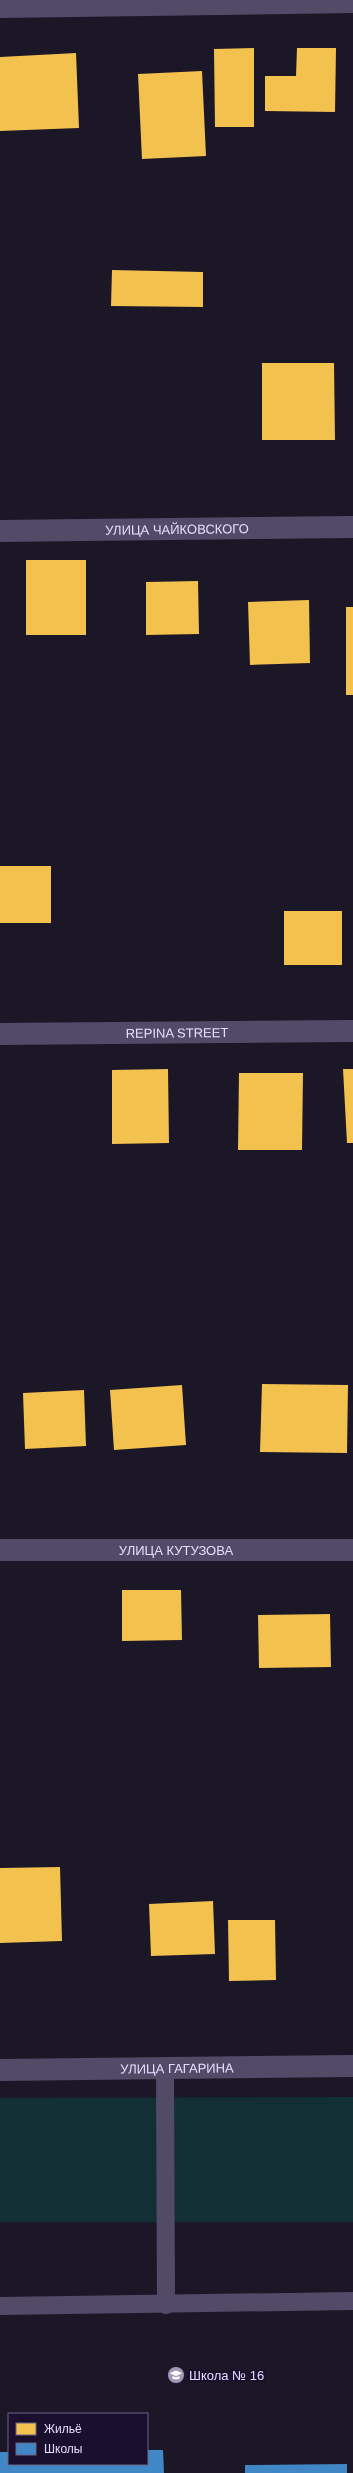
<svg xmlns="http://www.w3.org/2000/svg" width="353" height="2473" viewBox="0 0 353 2473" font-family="Helvetica,sans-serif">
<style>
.green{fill:#132f36}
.homes{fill:#f2c14e}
.schools{fill:#3f88c5}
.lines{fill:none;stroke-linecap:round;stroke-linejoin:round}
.lane{stroke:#524b68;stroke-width:18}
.street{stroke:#524b68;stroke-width:22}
.labels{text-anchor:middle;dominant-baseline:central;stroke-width:4;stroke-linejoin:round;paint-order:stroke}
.street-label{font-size:13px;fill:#e6dcff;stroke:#1a102e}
.poi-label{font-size:13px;fill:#e6dcff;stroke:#1a102e;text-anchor:start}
</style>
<rect width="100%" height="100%" fill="#1c1727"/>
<polygon class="green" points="353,2097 353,2222 0,2222 0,2098"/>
<g class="homes">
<polygon points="254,48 254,127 215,127 214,49"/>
<polygon points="297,48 336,48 335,112 265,111 265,76 296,76"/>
<polygon points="76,53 79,128 0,131 0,57"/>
<polygon points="202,71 206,156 142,159 138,74"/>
<polygon points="112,270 203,272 203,307 111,306"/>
<polygon points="262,363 334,363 335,440 262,440"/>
<rect x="26" y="560" width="60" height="75"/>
<polygon points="198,581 199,634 146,635 146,582"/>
<polygon points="309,600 310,663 250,665 248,602"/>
<rect x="346" y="607" width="7" height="88"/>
<rect x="0" y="866" width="51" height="57"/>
<rect x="284" y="911" width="58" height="54"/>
<polygon points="168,1069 169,1143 112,1144 112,1070"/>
<polygon points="343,1069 353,1069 353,1143 347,1143"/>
<polygon points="239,1073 303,1073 302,1150 238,1150"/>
<polygon points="262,1384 348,1385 347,1453 260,1452"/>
<polygon points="182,1385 186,1445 114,1450 110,1390"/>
<polygon points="84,1390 86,1446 25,1449 23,1393"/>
<polygon points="122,1590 181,1590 182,1640 122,1641"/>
<polygon points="330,1614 331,1667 259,1668 258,1615"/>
<polygon points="60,1867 62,1941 0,1943 0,1868"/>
<polygon points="213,1901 215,1954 151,1956 149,1904"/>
<polygon points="228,1920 275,1920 276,1980 229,1981"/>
</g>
<g class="schools">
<polygon points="147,2450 163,2450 164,2473 0,2473 0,2452 9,2452 9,2464 147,2464"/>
<polygon points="347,2464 347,2473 245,2473 245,2465"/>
</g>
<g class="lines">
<g class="lane">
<polyline points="165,2068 166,2305"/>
<polyline points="0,2306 353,2301"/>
</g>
<g class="street">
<polyline points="0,7 353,2"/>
<path id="s1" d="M0,531L353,527"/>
<path id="s2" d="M0,1034L353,1031"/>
<path id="s3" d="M0,1550H353"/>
<path id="s4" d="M0,2070L353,2066"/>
</g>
</g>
<defs>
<g id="school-disc" transform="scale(0.9)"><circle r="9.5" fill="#9f97b3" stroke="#1a102e"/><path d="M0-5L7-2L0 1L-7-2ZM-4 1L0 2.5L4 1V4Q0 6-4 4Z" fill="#fff"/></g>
</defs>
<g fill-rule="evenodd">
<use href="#school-disc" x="176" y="2375"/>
</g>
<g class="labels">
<g class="street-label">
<text stroke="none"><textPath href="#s1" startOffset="177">УЛИЦА ЧАЙКОВСКОГО</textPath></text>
<text stroke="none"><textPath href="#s2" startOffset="177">REPINA STREET</textPath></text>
<text stroke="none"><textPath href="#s3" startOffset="176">УЛИЦА КУТУЗОВА</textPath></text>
<text stroke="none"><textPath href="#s4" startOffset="177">УЛИЦА ГАГАРИНА</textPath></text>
</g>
<g class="poi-label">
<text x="189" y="2375">Школа № 16</text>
</g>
</g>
<rect x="8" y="2413" width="140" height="52" fill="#1a102e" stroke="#6c6282"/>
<rect x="16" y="2423" width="20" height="12" fill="#f2c14e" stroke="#6c6282"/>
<text x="44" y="2433" font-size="12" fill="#e6dcff">Жильё</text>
<rect x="16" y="2443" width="20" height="12" fill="#3f88c5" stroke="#6c6282"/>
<text x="44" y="2453" font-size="12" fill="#e6dcff">Школы</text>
</svg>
